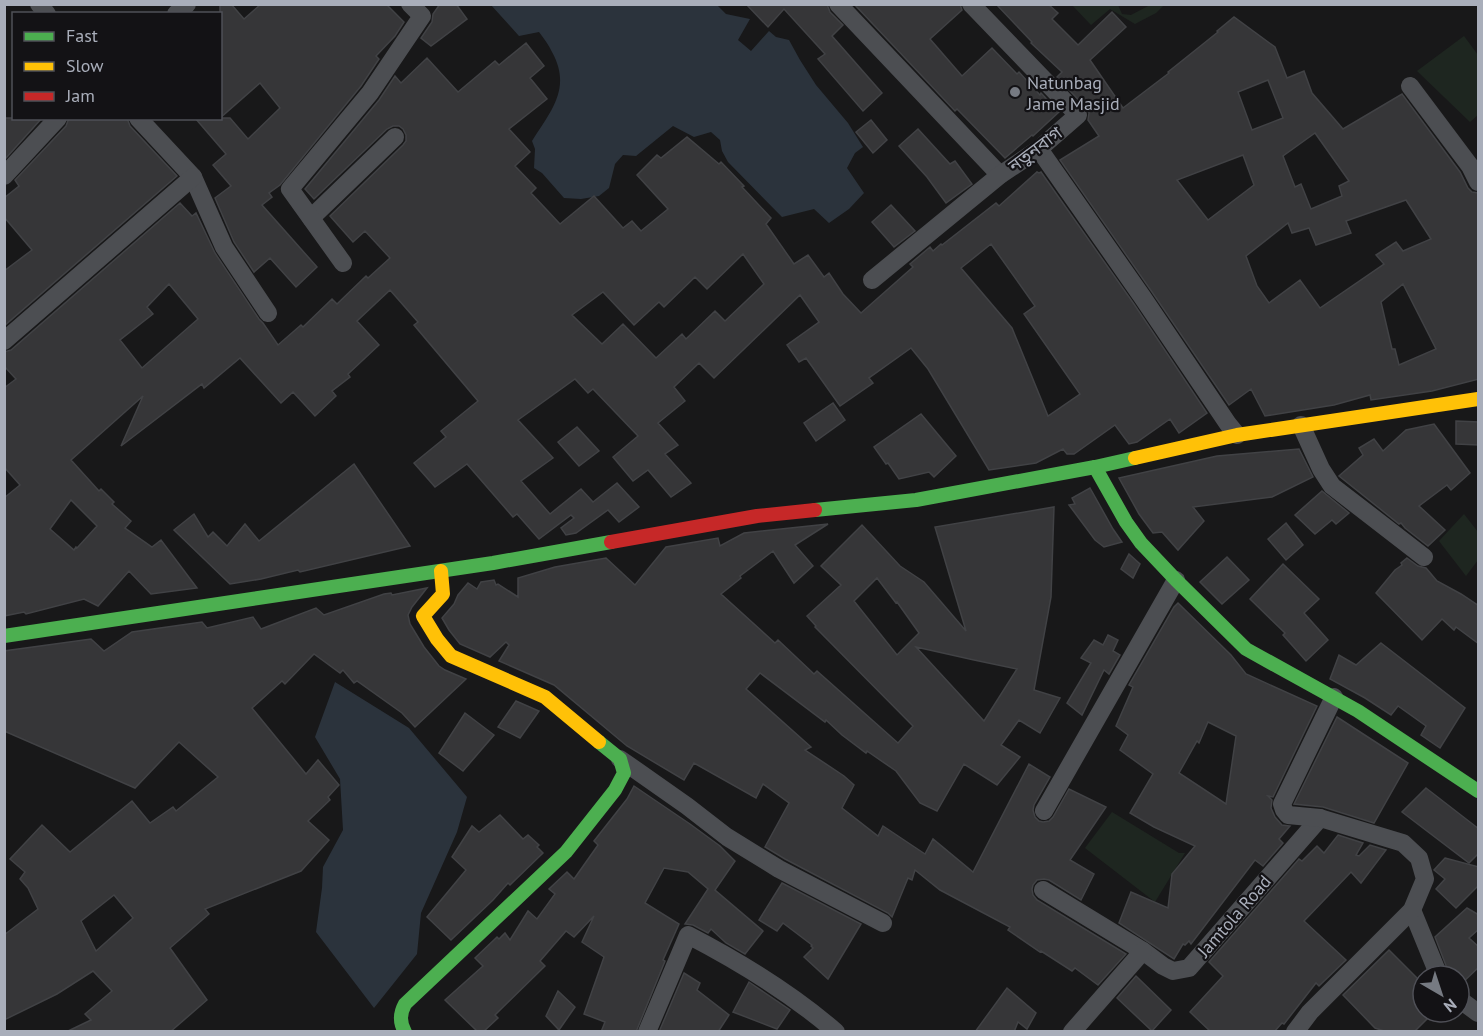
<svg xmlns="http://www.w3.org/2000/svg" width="1483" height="1036" viewBox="0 0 1483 1036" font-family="'PT Sans','Noto Sans Bengali',sans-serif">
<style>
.green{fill:#1e2620}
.water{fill:#2b333c}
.building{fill:#363638;stroke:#414245;stroke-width:1.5;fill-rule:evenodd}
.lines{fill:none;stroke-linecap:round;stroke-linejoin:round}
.street{stroke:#4c4e52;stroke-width:18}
.fast{stroke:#4caf50;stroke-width:14}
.slow{stroke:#ffc107;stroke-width:14}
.jam{stroke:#c62828;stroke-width:14}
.poi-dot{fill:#767a82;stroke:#131215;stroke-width:2}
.labels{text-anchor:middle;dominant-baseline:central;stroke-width:4.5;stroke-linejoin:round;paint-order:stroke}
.poi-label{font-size:18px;fill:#a9aeba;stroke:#131215;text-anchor:start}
.street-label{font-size:18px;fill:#a9aeba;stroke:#131215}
</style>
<rect width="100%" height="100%" fill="#181819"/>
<g class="green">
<polygon points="1072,5 1118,5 1122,14 1131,15 1150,5 1164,5 1156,13 1135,24 1110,9 1091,25"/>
<polygon points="1464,36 1478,55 1478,115 1470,122 1417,71"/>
<polygon points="1464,514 1478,532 1478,560 1466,576 1439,541"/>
<polygon points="1112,812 1179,853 1185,853 1155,902 1085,848"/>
</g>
<g class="water">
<path d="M491,5H717L726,14L750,19L738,40L751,51L769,31L776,37L789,40L800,60L816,85L848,123L863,147L855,153L847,168L864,193L849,209L829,223L814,209L782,217L728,162L722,151L720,140L711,132L694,137L673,126L636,156L623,155L615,164L609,188L599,196L581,199L564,198L542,173L534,168L535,149L532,141C551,111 572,88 552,52C549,45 544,39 539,32L519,36Z"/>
<polygon points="335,682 409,728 467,797 457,832 421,913 417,954 374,1008 316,932 322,888 323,867 343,830 340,779 315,737"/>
</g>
<g class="building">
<polygon points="220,4 231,4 244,19 261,4 386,4 404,22 395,36 376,56 379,59 361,86 280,185 269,193 272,197 262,205 317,267 296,287 270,258 254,272 234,242 215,198 231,186 213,165 226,154 195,118 230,118 248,139 280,108 260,83 220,118"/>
<polygon points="440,4 456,4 467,19 431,46 421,38 432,22 433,14"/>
<polygon points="746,4 827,4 830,12 843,25 832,36 882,93 863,111 818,59 825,54 784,9 768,27"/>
<polygon points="854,4 960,4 962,10 930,39 962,76 992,48 1017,74 1019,72 1040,95 1041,93 1059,112 1033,136 1032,135 1005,158 957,109 955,111"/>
<path d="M996,4H1048L1058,13L1052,19L1078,45L1112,12L1126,27L1090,60L1123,108L1169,73L1168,72L1218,32L1217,31L1234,17L1275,47L1287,78L1304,71L1312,93L1343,129L1402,94L1460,172L1468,188L1472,192L1479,193V379L1432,391L1371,400L1370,395L1334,405L1265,416L1251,389L1229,405L1152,292L1060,160L1099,136L1088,120L1089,113L1086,108L1057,77L1062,72L1031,43L1032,42ZM1268,80L1283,118L1252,130L1238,92ZM1315,133L1349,181L1339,186L1342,196L1311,209L1301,184L1295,187L1283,156ZM1243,155L1254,185L1208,220L1177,180ZM1406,200L1431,239L1403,251L1396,242L1376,255L1384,264L1320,308L1300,280L1269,303L1257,286L1246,256L1288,223L1292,233L1309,228L1316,245L1351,233L1346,221ZM1403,284L1436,349L1399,365L1395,349H1392L1381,302Z"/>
<path d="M526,43L544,66L530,78L547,99L509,129L530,152L515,166L536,188L531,193L560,224L594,196L623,228L632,221L641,231L668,209L637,175L657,155L661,158L687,137L719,164L721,162L744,186L742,187L771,218L766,224L794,264L808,255L824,277L829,273L843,294L861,313L913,267L910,264L930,247L933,251L941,244L942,245L996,203L999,206L1037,172L1039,173L1041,172L1134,304L1207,413L1179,433L1170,419L1137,442L1129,444L1115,425L1074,454H1067L1063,449L1036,463L989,470L928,369L911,348L869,378L873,383L840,406L806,358L799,362L787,345L819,322L800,295L714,378L699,363L674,387L685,401L658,423L678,445L665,454L691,483L671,497L648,470L633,481L613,457L638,436L593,389L588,393L575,379L518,420L553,458L521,481L550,514L581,489L593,502L617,483L639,507L619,522L608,510L576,533L566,535L561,528L574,518L571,515L539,539L517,514L513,517L467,464L435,487L414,463L446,437L441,431L478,401L414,325L418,322L390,290L357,321L379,345L348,374L350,377L332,391L336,396L315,416L293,392L281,403L240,358L204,388L202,384L121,446L143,396L71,460L99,491L101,489L114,502L112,504L131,521L125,528L152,547L161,540L197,588L151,594L129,571L98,606L84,599L26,614L24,612L4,616V498L20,485L4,467V388L16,379L4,366V352L11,350L180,203L192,216L196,213L215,253L259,319L263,323L278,345L301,325L303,327L332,299L337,304L366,276L368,278L390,258L365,231L353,242L330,216L403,145L406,141V135L403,129L399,126H393L387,129L314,199L305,189L379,100L395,76L401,83L427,58L458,92L495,61L499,65ZM991,244L1035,306L1024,314L1080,394L1048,416L1012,328L961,268ZM743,254L764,284L725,321L715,311L686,339L682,334L656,358L623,324L602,344L572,315L603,292L634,325L659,302L664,307L695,277L707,289ZM169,284L198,319L142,368L120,340L153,314L147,307ZM71,500L97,526L77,548L76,547L74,550L50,529Z"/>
<polygon points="4,118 42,118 6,158 4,157"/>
<polygon points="69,118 127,118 130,126 177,176 4,326 4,271 32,250 4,217 4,198 19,186 15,180 66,126"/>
<polygon points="871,120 887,140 873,153 856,132"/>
<polygon points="918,129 950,164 955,161 972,184 946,203 927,177 899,146"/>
<polygon points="891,205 915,231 894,247 872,222"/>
<polygon points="833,403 845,420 816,441 804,423"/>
<polygon points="921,414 956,456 934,477 929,472 899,479 888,463 886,464 874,447"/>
<polygon points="1456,421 1479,422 1479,445 1456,444"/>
<polygon points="1434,424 1470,473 1451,490 1447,485 1419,506 1445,530 1428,546 1405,528 1401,523 1399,524 1339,476 1363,455 1359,448 1374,439 1383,451 1406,430"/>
<polygon points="577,427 599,451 579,466 558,442"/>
<polygon points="1299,449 1313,477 1272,497 1193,507 1204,521 1178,550 1162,532 1153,533 1139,514 1119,478 1217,456"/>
<polygon points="354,464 410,546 300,572 298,570 261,579 230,584 174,530 194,514 208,537 213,532 227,546 245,524 259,541"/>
<polygon points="1090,488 1113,529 1122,542 1104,547 1095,540 1069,505 1075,504 1072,498"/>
<polygon points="1322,491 1349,513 1336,524 1332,520 1315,534 1295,515"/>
<path d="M1054,507L1051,597L1034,690L1060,698L1040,733L1019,720L1001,745L1020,757L997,785L964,764L937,811L920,803L896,771L867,751L866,753L842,735L826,720L825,722L760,673L746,689L811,747L805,750L844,776L854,785L842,808L878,836L883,826L925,854L933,839L973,872L1029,764L1050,777L1034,805L1033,810L1035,817L1039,821L1043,822L1049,821L1053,817L1069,789L1106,807L1070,860L1094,874L1081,900L1049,880L1044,879L1037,880L1033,885L1032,889L1033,895L1037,900L1126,954L1098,985L1075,968L1072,971L1041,951L1040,952L1008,930L1010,927L940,890L915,870L912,880L908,878L892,917L888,913L785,859L765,847L789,803L763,784L756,798L694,763L684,780L627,746L554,685L499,661L509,645L506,642L490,657L460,644L449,630L442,618L454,604L458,595L468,583L477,589L481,582L494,580L496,585L498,584L518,597V578L555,567L606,558L635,585L666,547L718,538L720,546L744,533L828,524L795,545L813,566L794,583L773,551L740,576L741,578L721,594L775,643L778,640L814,674L817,671L898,743L913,726L815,627L816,626L807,616L841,585L821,566L862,525L900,566L924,582L966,631L935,527ZM877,578L896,603L897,602L919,633L897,655L854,601ZM916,647L974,660L1017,669L984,721Z"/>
<polygon points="1286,523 1303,545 1286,560 1268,539"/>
<polygon points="1129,554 1140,564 1133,578 1121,569"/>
<polygon points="1227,557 1249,580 1222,604 1200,582"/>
<polygon points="1407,558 1418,566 1426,568 1437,581 1461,594 1479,606 1479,644 1456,627 1454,630 1442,619 1422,640 1376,593 1395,570 1402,565 1401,563"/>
<polygon points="1283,564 1319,599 1304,613 1328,640 1306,661 1283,635 1285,633 1250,599"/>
<path d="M427,588L412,607L408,615L410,624L424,647L439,666L445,670L466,679L415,727L402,713L357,681L354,683L343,670L340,673L314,654L285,684L282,681L252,708L306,774L318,760L339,785L328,797L330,800L308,821L329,840L301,871L205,909L209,914L170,948L207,1000L170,1032H66L91,1020L85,1014L112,991L93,971L57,994L4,1020V935L38,909L28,888L20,879L25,872L10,859L42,825L70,852L132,801L150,823L173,807L176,811L218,777L179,742L135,788L4,731V651L91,639L104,651L132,632L202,622L207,628L253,617L261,629L316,608L324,615L384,594L391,593L392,595ZM114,895L133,918L96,951L81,921Z"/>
<path d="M1178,603L1231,655L1246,674L1317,706L1273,797L1268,796L1272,800L1271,808L1275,817L1282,825L1290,826L1279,839L1283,843L1263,866L1255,860L1191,944L1189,941L1185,945L1183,944L1174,959L1119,923L1131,892L1168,908L1172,874L1195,846L1154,827L1130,813L1153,774L1120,750L1128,735L1116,726L1133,687L1129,685L1174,607ZM1208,722L1236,736L1226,804L1179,773L1197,741L1199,743Z"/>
<polygon points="1108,635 1118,640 1113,651 1120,655 1109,674 1104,670 1082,715 1067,703 1091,663 1081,658 1094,640 1103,645"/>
<polygon points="1381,643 1465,708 1440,748 1421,735 1426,726 1398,706 1391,715 1365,698 1330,679 1339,655 1356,665"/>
<polygon points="516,701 539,711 520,738 498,727"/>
<polygon points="465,713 494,735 463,771 439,753"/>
<polygon points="1337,717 1408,763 1374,823 1323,807 1294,804"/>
<polygon points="634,786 690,824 720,846 735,861 715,890 763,931 745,954 726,943 711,929 708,933 693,925 685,924 708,889 688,872 664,868 645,903 679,924 663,960 665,961 636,1032 601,1032 605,1022 584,1014 604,957 582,942 594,916 574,937 566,931 540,961 545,966 495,1015 498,1018 483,1032 478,1032 445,1000 483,966 475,958 497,937 499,939 505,933 510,940 528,911 537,919 555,894 549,889 567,872 574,879 598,845 594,841 627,799"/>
<polygon points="1426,788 1479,829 1479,853 1469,863 1402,812"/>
<polygon points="500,815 523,839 528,835 539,845 537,847 543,853 510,885 508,883 493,900 451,940 427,917 466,870 452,857 472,826 479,832"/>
<polygon points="1338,835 1363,843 1356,855 1359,856 1370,845 1386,850 1361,883 1351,872 1304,921 1346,960 1319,986 1316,983 1284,1024 1282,1023 1274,1032 1211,1032 1190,1012 1223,976 1209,962 1299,859 1302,861 1317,846 1324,853"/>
<polygon points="1445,858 1479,867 1479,885 1456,908 1436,889 1445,879 1434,870"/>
<polygon points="782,883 861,924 828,979 804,957 813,948 811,946 812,945 783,923 777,931 759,920"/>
<polygon points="1467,908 1479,915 1479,929 1469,938 1479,947 1479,967 1460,985 1459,984 1459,976 1450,976 1435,937"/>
<polygon points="1389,950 1423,984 1423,1012 1434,1012 1414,1032 1387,1032 1375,1028 1343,995"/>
<polygon points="684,973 700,983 697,990 729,1015 718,1032 659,1032"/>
<polygon points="1136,976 1171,1010 1152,1031 1117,998"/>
<polygon points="749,982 790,1010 777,1029 733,1012"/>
<polygon points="1007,988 1036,1013 1027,1029 1018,1022 1014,1032 975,1032"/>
<polygon points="558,991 575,1007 559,1030 546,1016"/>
</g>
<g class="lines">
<g class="street">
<polyline points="39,4 47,14"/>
<polyline points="838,4 1000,175"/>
<polyline points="176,14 187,4"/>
<polyline points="1410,86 1470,166 1478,182"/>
<polyline points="138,118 193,177 224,247 268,313"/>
<polyline points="1039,149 1143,298 1228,424 1237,435"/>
<polyline points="4,176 58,118"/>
<polyline points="311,218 395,137"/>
<polyline points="343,263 290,189 370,93 422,16 410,4"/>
<polyline points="872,280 1000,175 1039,149 1078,115 971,4"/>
<polyline points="4,341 193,177"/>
<polyline points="1301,425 1321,469 1332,486 1424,557"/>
<polyline points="620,759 687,806 727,837 779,869 883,923"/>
<polyline points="1044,811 1176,580"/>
<polyline points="1043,890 1143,951 1163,966 1173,971 1189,968 1320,818"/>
<polyline points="1412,910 1439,976"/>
<polyline points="1459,999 1478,1013"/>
<path d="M647,1032L688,935C740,962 791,993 836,1032"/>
<polyline points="1072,1032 1143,951"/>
<polyline points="1295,1032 1310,1012 1412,910 1425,879 1419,858 1403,843 1320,818 1288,815 1284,810 1282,804 1334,697"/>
</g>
<g class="fast">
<polyline points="1095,467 1126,522 1141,543 1176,580 1246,649 1358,711 1478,791"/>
<polyline points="815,510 916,500 1095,467 1135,458"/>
<polyline points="4,636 493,563 611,542"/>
<path d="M405,1032C399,1022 400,1013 405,1004L566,852L615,790L624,773L620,759L599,742"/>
</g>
<g class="slow">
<polyline points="1135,458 1237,435 1478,399"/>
<polyline points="441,571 443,594 423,616 437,639 451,656 545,697 599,742"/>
</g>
<polyline class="jam" points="611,542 757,516 815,510"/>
</g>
<circle class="poi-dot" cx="1015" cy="92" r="6"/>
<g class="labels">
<g class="poi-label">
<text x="1027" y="82">Natunbag<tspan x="1027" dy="21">Jame Masjid</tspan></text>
</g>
<g class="street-label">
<text transform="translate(1035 149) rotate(-37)">নতুনবাগ</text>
<text transform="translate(1234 916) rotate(-49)">Jamtola Road</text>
</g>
</g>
<rect width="1483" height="1036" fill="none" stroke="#a9aeba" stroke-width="12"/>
<rect x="12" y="12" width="210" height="108" fill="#131215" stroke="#4f5057" stroke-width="1.5"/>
<rect x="24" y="32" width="30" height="9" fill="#4caf50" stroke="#4f5057" stroke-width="1.5"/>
<text x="66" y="42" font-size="18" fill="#a9aeba">Fast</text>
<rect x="24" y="62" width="30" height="9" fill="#ffc107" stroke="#4f5057" stroke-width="1.5"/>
<text x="66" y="72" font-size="18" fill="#a9aeba">Slow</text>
<rect x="24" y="92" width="30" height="9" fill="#c62828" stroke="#4f5057" stroke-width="1.5"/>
<text x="66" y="102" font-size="18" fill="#a9aeba">Jam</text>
<g transform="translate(1441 994) rotate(141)"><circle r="28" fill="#131215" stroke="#4f5057" stroke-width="1.5"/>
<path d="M0-4.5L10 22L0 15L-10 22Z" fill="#767a82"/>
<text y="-9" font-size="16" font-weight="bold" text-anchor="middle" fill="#a9aeba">N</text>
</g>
</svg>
